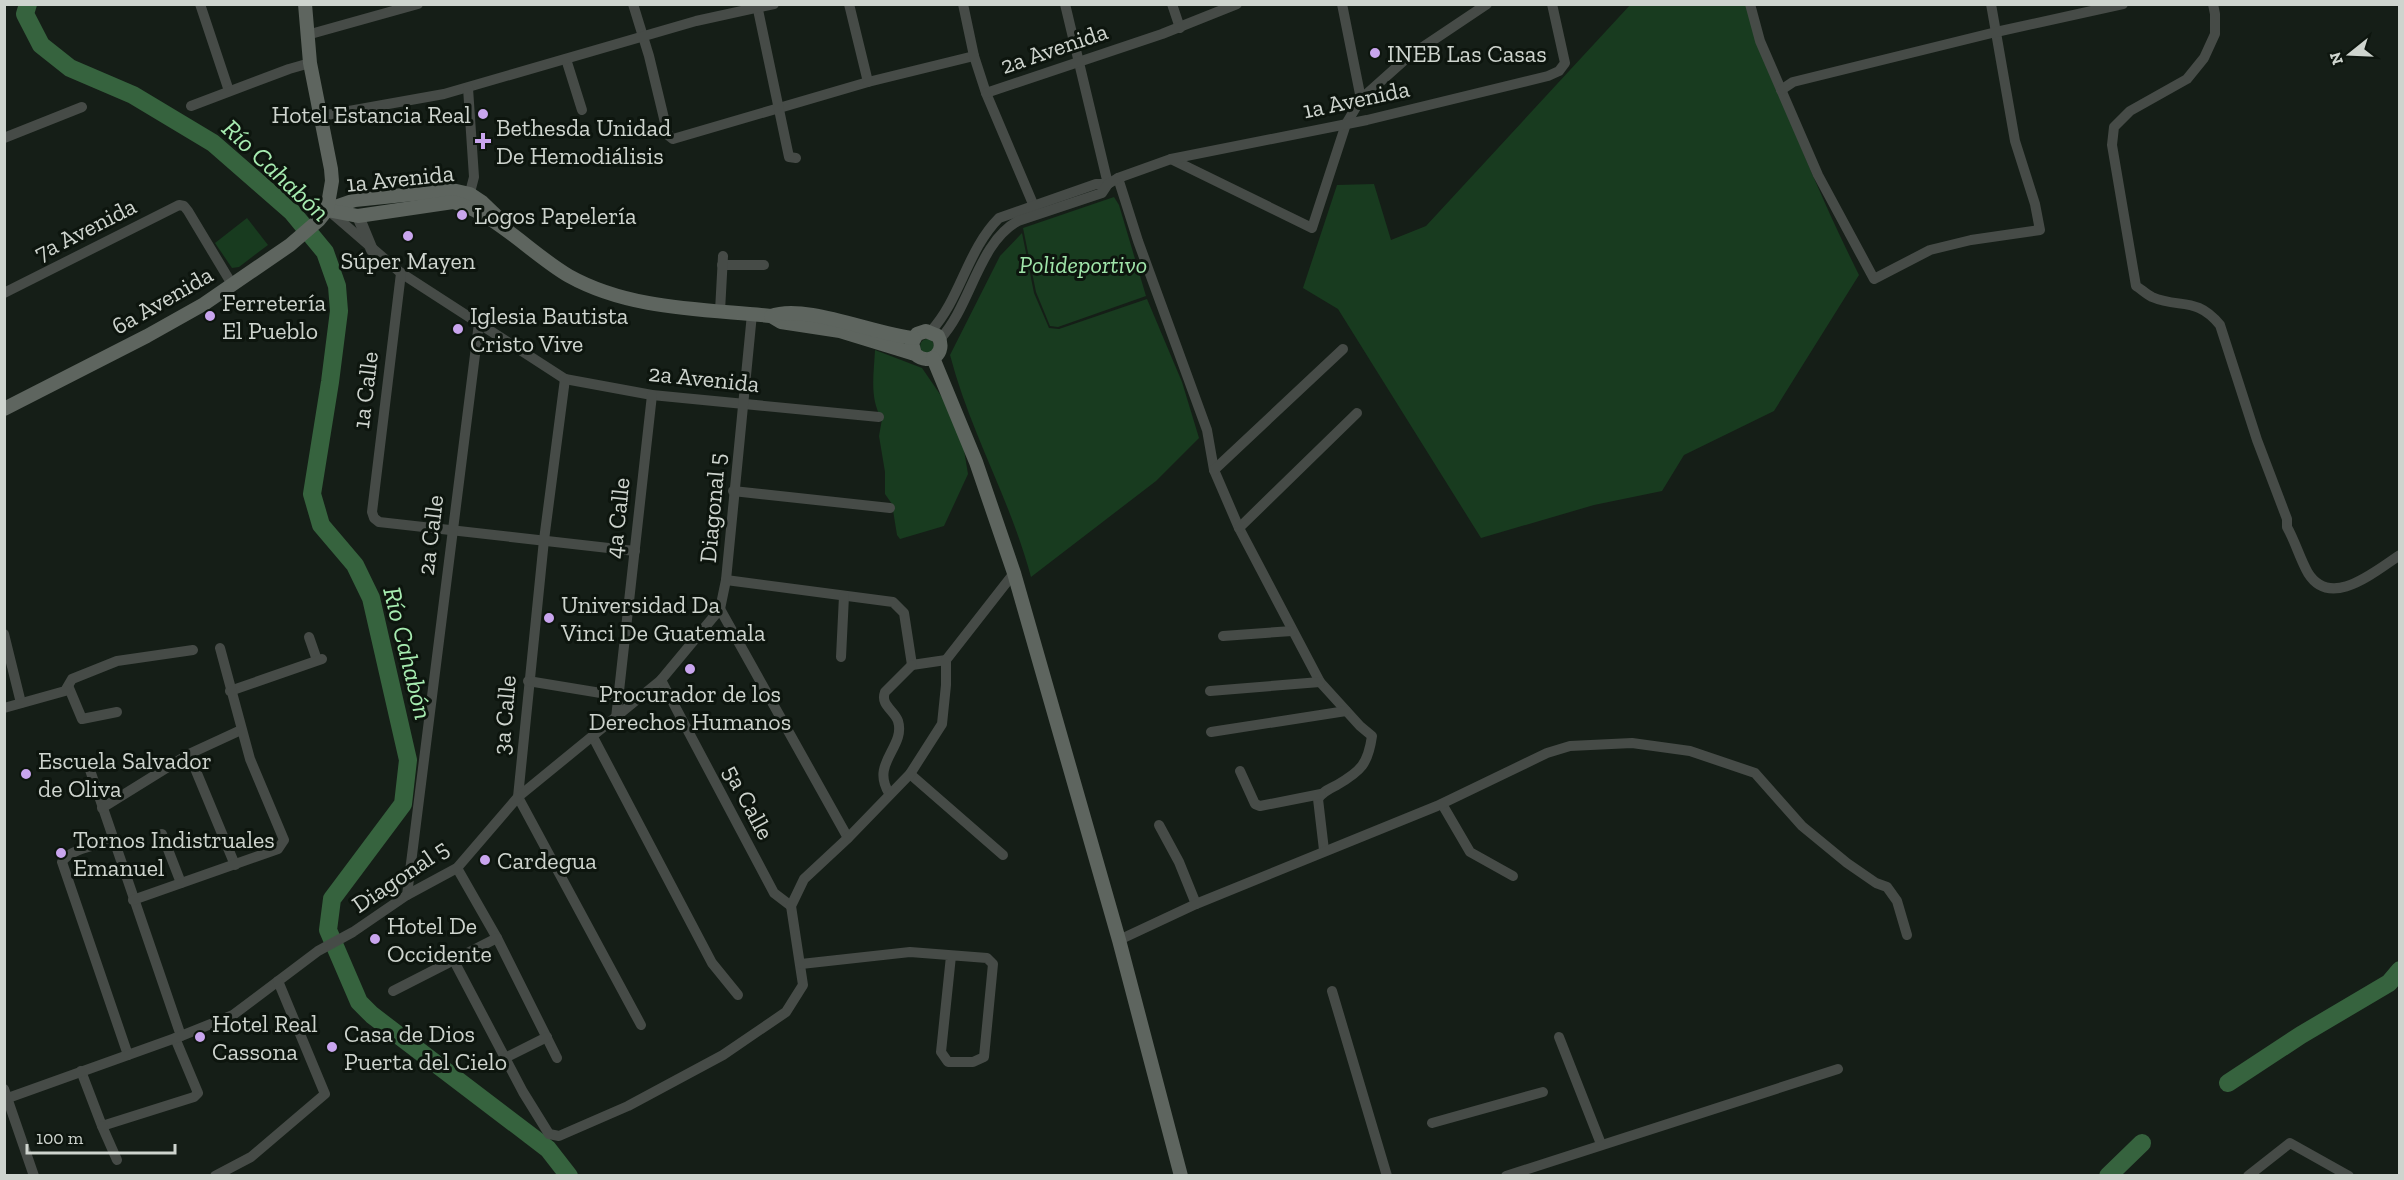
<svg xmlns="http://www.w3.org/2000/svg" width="2404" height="1180" viewBox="0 0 2404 1180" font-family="'Zilla Slab',serif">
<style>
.green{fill:#183b1f}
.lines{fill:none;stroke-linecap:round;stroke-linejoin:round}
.river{stroke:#36633e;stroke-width:18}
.minor{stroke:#464b47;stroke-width:10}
.tertiary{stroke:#464b47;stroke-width:12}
.secondary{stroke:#5e655f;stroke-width:14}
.poi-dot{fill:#c9a5ee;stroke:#0d150e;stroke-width:2}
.labels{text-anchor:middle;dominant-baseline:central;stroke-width:6;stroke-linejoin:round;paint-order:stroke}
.street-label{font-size:24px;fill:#ced4ce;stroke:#0d150e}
.poi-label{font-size:24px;fill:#ced4ce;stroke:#0d150e;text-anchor:start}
.park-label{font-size:24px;font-style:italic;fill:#a0e5aa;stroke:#0d150e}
.water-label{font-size:26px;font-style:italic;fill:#a7ecb1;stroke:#0d150e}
</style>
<rect width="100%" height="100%" fill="#151e17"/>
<g class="green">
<path d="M1631,4L1746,5C1779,96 1815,187 1859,275L1774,411L1684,455L1662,491L1594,505L1481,538L1338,309L1303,288L1337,185L1374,184L1391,240L1426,226Z"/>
<polygon points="1114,197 1119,205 1146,296 1058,327 1050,326 1036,292 1023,228"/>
<polygon points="247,218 268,245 239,267 232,268 215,243"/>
<path d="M1022,233L1034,293L1049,328L1059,329L1147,299L1182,382L1199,438L1156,481L1031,577C1011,501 970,432 950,355L1000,256Z"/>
<circle cx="927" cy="346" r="7"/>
<path d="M875,350L922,368L946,403L963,444L968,474L944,526L900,539L897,535L892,504L885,494V472L879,436L882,419C869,399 874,373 875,350Z"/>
</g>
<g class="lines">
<g class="river">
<polyline points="28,4 25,14 41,45 70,68 133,95 213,143 292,212 325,252 337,286 339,311 330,382 312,494 321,525 355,565 371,598 408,760 403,804 332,899 328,930 359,1002 372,1015 548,1149 569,1176"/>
<polyline points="2228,1083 2301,1035 2389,983 2400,970"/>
<polyline points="2108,1176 2142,1143"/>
</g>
<g class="minor">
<polyline points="200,4 229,91"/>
<polyline points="633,4 649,56 668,135 673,139 868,82 974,56"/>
<polyline points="849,4 868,82"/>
<polyline points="963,4 974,56 986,93 1036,211"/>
<polyline points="1065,4 1108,184"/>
<polyline points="1172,4 1180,28"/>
<polyline points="1750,4 1760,41 1818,175 1874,279 1930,250 1971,240 2040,230 2035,204 2015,141 1991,4"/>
<path d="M2213,4L2215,14V34L2204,58L2187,79L2130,111L2114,127L2112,145L2136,286C2141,289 2146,294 2152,297C2180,309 2196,296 2220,325L2257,440L2287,519V527C2295,541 2300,559 2308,573C2331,610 2375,571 2400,555"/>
<polyline points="757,5 789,157 796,158"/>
<polyline points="307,35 418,4"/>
<polyline points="566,59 582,110"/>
<polyline points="1781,90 1793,82 1996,32 2123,4"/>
<polyline points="986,93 1162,34 1237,4"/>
<polyline points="1361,99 1408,57 1487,4"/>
<polyline points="191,106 289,69 310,63"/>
<polyline points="321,116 444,94 696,21 774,4"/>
<polyline points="4,138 82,107"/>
<polyline points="1171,159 1312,228 1346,124 1361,99 1342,4"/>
<path d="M1118,178L1138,241L1207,430L1214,470L1239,528L1320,682L1360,726L1372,736C1368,764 1361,771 1337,785C1329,789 1322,792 1318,799L1324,850"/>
<polyline points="468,200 474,177 468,88"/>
<polyline points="328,210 401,273 565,379 652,395 879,417"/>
<polyline points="722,265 764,265"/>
<polyline points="401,273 372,512 374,518 379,522 635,551"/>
<polyline points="4,293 179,205 184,206 188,211 233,286"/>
<polyline points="720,311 723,256"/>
<path d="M931,331C961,298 967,250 999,218L1096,184H1108"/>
<path d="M940,339C971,306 978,243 1018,221L1102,193L1108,184L1118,178L1171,159L1367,120L1548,76L1559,71L1565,63L1552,4"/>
<polyline points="565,379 544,540 518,797 641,1025"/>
<polyline points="1214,470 1343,349"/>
<polyline points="733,491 890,508"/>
<polyline points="1239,528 1357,413"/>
<polyline points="726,580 893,602 904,613 912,665 946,660"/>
<polyline points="720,609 848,838"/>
<polyline points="4,634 21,703"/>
<polyline points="1223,636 1292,631"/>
<polyline points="309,637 317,660"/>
<polyline points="841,657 844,596"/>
<polyline points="661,680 774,893 791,906"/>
<polyline points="528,681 619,696"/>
<polyline points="69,688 82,719 117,712"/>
<polyline points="230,691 322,659"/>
<polyline points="1210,691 1320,682"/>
<polyline points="4,708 65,691 72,679 117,661 193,650"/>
<polyline points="616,718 652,395"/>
<polyline points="1211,732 1346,711"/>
<polyline points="593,737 712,963 738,995"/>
<polyline points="189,754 235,865"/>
<polyline points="90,770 181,1036"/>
<polyline points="1240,771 1255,804 1260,806 1321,794"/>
<polyline points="910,774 1003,855"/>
<path d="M889,793C870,763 906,747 898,721C894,710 880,705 885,692L912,665"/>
<polyline points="1442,804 1470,852 1513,876"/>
<polyline points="102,808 189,754 241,730"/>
<polyline points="1159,825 1179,862 1196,904"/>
<polyline points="162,834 181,883"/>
<path d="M113,840C98,845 70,849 62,862L128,1055"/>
<polyline points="457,868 497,938 557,1058"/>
<polyline points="407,895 479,323"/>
<polyline points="133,900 278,849 284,840 250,759 220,648"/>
<polyline points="1119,940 1196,904 1437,806 1547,753 1570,746 1632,743 1690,751 1755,773 1802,826 1847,863 1876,883 1887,887 1897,901 1907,935"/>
<polyline points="453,959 523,1092 549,1134 559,1136 628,1106 723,1055 786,1012 803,985 791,906 804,879 848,838 910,774 942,724 946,685 946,660 1014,573"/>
<polyline points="801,964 910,952 987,958 993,964 984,1057 973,1062 948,1062 941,1052 951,956"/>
<polyline points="393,991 497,938"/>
<polyline points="1332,991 1387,1176"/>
<polyline points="1559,1037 1601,1144"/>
<polyline points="505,1058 547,1037"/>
<polyline points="81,1071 102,1126 194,1097 198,1093 175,1038"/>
<polyline points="4,1089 34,1176"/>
<polyline points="8,1098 181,1036 233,1015 318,951 353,932 407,895 457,868 518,797 661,680 720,609 726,580 752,314"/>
<polyline points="1432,1123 1543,1092"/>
<polyline points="102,1126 117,1160"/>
<polyline points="215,1176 251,1157 325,1094 278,981"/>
<polyline points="1506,1176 1838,1069"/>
<polyline points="2248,1176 2290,1143 2349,1176"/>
</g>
<polyline class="tertiary" points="358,216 372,250"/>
<g class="secondary">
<polyline points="329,209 355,200 452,190 470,194 482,202 506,225"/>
<path d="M327,210L358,216L453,202C496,213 531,254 569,276C630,310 703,309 771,316L781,322L840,331L915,354C930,367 947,353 938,336L926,331L917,334L912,343L915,354"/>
<path d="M771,316C805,303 876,335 914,338"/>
<polyline points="933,358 976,462 1014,573 1119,940 1181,1176"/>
<polyline points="4,409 147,336 204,304 290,245 319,220 327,210 332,181 331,169 310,63 305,4"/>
</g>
</g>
<g class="poi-dot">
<circle cx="1375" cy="53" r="6"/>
<circle cx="483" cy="114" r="6"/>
<path d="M480 132h6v6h6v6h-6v6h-6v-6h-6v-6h6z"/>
<circle cx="462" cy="215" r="6"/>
<circle cx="408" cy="236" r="6"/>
<circle cx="210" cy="316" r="6"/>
<circle cx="458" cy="329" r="6"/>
<circle cx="549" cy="618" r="6"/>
<circle cx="690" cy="669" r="6"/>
<circle cx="26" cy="774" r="6"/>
<circle cx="61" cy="853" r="6"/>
<circle cx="485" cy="860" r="6"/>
<circle cx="375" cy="939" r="6"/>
<circle cx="200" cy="1037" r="6"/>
<circle cx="332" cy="1047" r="6"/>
</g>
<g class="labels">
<g class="street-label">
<text transform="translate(1054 48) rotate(-19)">2a Avenida</text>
<text transform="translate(1356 99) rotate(-12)">1a Avenida</text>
<text transform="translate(400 178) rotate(-6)">1a Avenida</text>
<text transform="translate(85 229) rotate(-27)">7a Avenida</text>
<text transform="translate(162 300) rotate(-30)">6a Avenida</text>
<text transform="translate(704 378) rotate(6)">2a Avenida</text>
<text transform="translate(365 390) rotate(-83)">1a Calle</text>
<text transform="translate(712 508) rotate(-85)">Diagonal 5</text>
<text transform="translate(617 518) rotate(-84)">4a Calle</text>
<text transform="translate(430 535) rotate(-83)">2a Calle</text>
<text transform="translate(504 715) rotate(-85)">3a Calle</text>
<text transform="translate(749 802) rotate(62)">5a Calle</text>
<text transform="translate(400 876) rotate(-34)">Diagonal 5</text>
</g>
<g class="poi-label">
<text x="1387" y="53">INEB Las Casas</text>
<text x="471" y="114" text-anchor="end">Hotel Estancia Real</text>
<text x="496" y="127">Bethesda Unidad<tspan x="496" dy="28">De Hemodiálisis</tspan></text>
<text x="474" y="215">Logos Papelería</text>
<text x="408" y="260" text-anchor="middle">Súper Mayen</text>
<text x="222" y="302">Ferretería<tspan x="222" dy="28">El Pueblo</tspan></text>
<text x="470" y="315">Iglesia Bautista<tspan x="470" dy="28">Cristo Vive</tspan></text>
<text x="561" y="604">Universidad Da<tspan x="561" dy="28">Vinci De Guatemala</tspan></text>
<text x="690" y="693" text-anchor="middle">Procurador de los<tspan x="690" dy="28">Derechos Humanos</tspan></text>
<text x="38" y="760">Escuela Salvador<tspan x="38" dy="28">de Oliva</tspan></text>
<text x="73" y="839">Tornos Indistruales<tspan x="73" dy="28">Emanuel</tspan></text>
<text x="497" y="860">Cardegua</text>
<text x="387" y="925">Hotel De<tspan x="387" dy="28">Occidente</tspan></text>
<text x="212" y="1023">Hotel Real<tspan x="212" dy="28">Cassona</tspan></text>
<text x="344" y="1033">Casa de Dios<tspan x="344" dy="28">Puerta del Cielo</tspan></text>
</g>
<g class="park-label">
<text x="1083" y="264">Polideportivo</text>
</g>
<g class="water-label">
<text transform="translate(276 170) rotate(43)">Río Cahabón</text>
<text transform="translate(408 653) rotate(76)">Río Cahabón</text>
</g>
</g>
<rect width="2404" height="1180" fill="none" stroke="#ced4ce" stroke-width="12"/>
<g transform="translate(2350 54) rotate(252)" stroke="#0d150e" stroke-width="4.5" paint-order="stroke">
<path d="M0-4.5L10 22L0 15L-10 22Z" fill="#ced4ce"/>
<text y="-9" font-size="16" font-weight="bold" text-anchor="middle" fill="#ced4ce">N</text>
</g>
<path d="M27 1144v9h148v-9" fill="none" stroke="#ced4ce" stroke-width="3"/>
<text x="36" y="1144" font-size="18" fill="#ced4ce" stroke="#0d150e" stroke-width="4.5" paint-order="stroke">100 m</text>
</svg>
